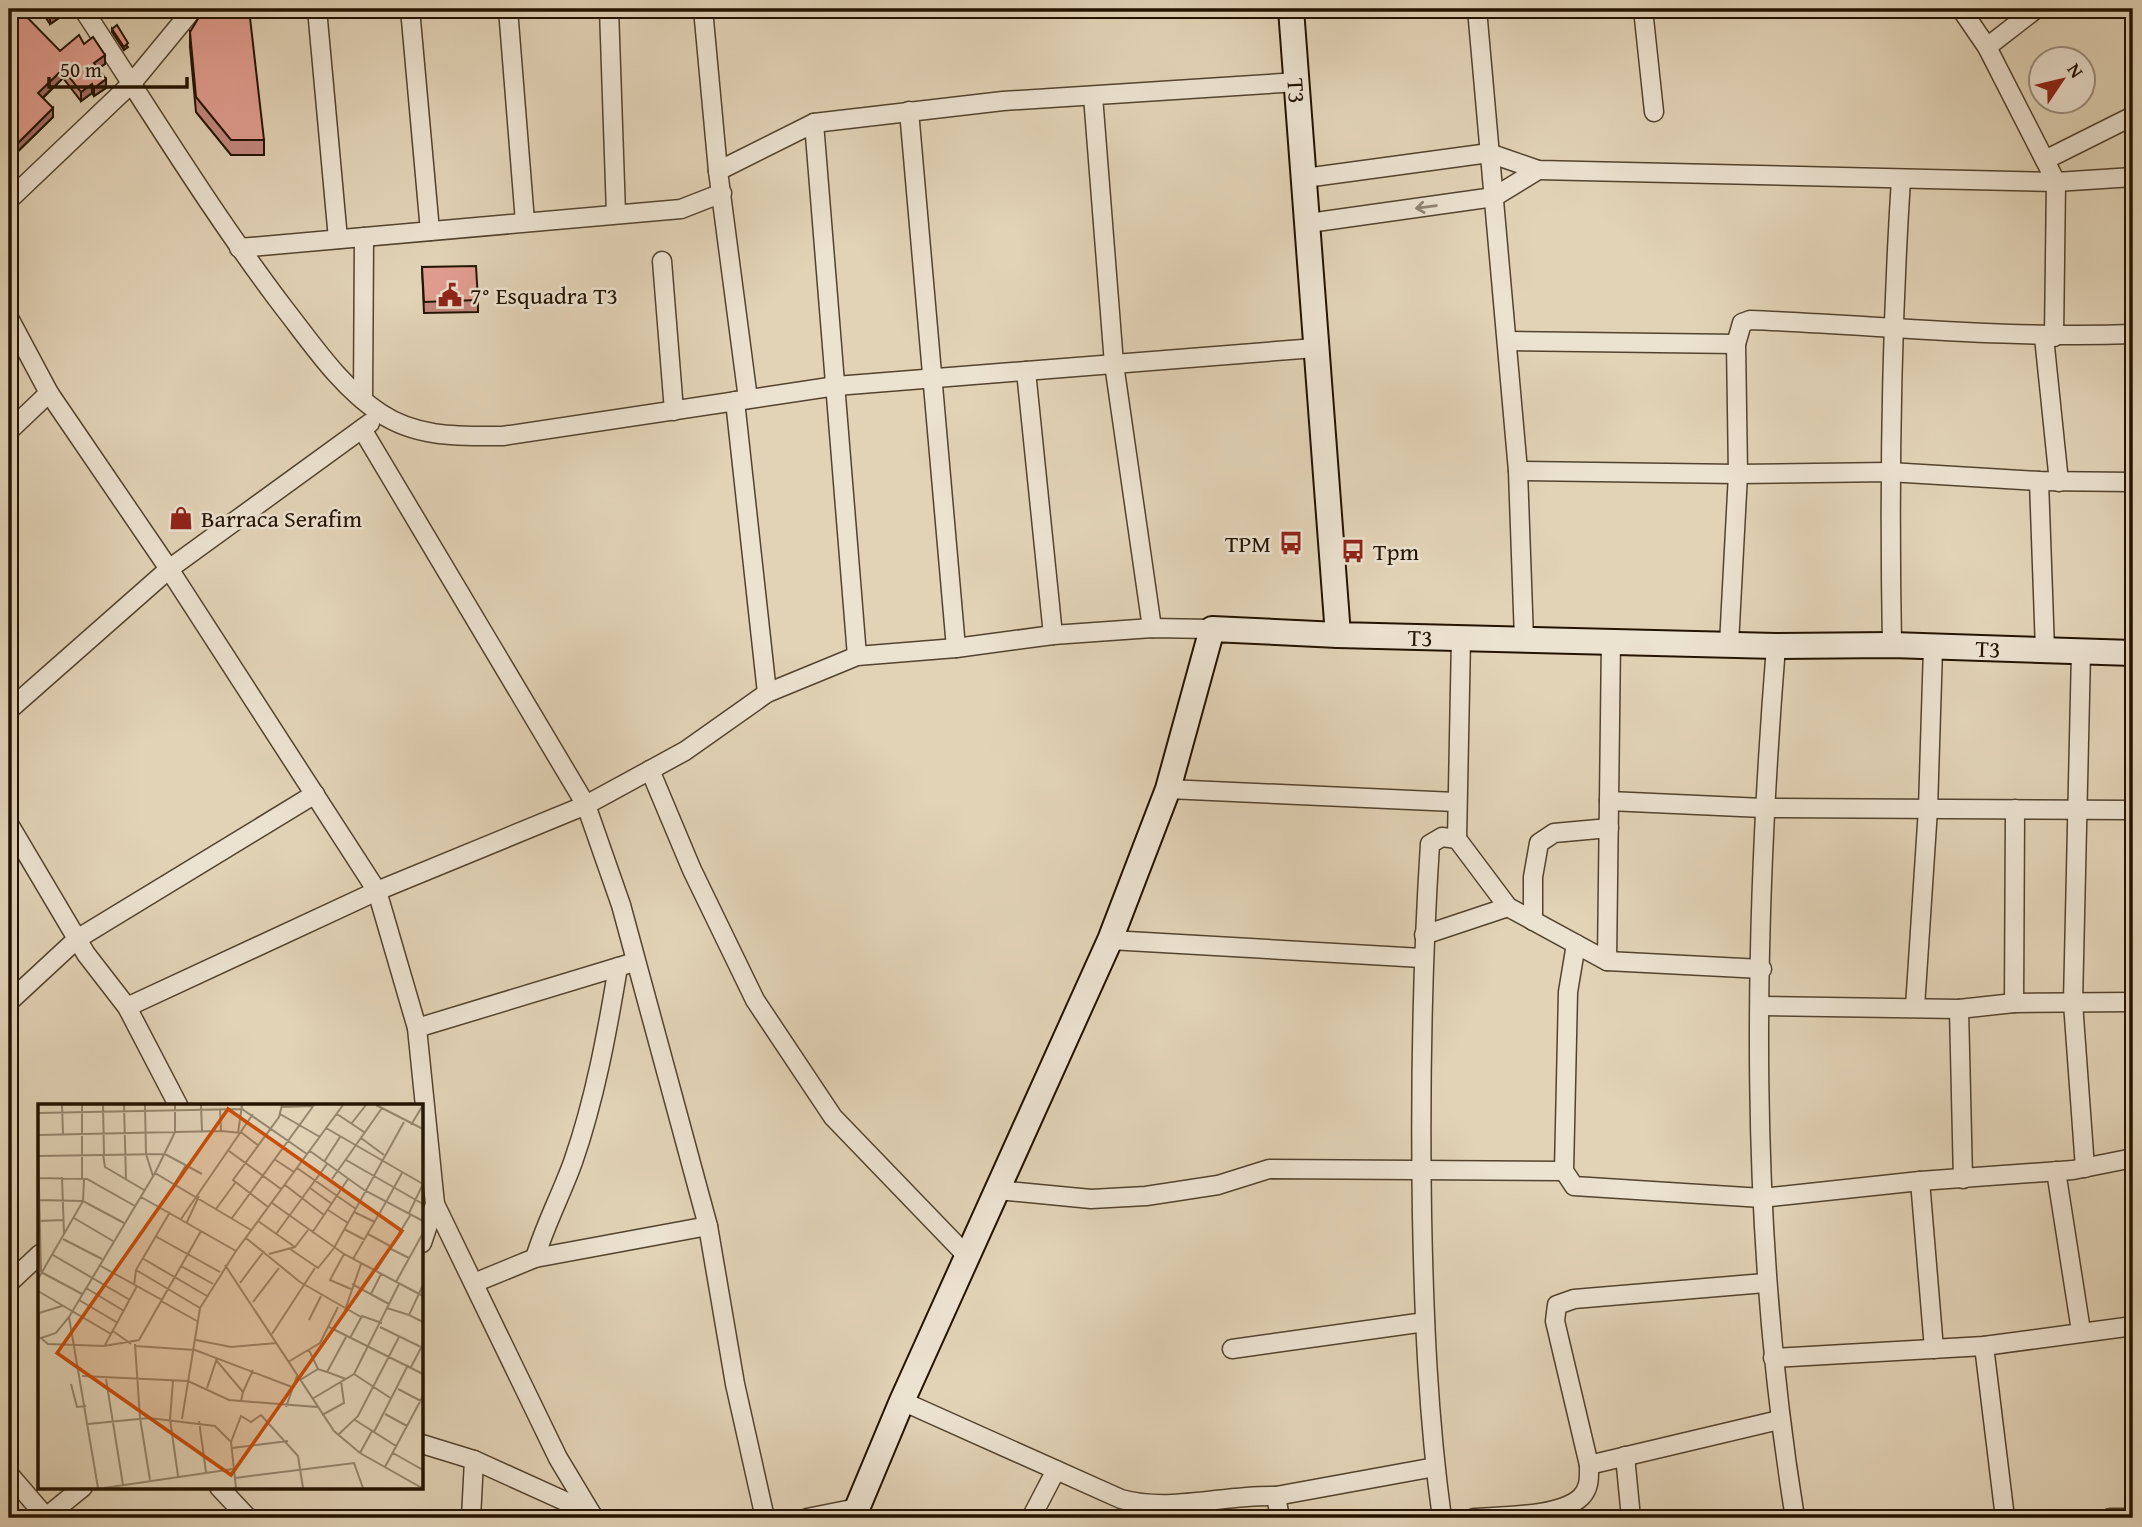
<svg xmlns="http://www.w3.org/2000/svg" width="2142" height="1527" viewBox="0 0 2142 1527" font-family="'Gentium Book Plus',serif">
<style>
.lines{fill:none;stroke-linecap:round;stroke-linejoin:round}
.street-casing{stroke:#53432e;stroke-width:21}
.secondary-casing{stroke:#231300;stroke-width:28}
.street{stroke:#ece2d0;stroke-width:18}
.secondary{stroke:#ece2d0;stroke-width:24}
.wall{fill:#c2877d;stroke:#231300;stroke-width:2}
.shaded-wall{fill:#9e6e66;stroke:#231300;stroke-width:2}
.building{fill:#e29d91;stroke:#231300;stroke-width:2}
.oneway{stroke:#928572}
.labels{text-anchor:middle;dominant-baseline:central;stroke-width:5;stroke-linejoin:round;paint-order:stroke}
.street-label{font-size:24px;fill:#231300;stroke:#ece2d0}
.poi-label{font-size:24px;fill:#231300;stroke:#ece2d0;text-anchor:start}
.inset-road{fill:none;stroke:#96866e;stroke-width:2}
.view{fill:#ca4e0a;fill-opacity:0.15;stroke:#ca4e0a;stroke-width:3.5}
.inset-edge{fill:none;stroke:#231300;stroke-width:3.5}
</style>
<rect width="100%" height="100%" fill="#e2d3b7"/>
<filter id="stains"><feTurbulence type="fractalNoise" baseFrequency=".00286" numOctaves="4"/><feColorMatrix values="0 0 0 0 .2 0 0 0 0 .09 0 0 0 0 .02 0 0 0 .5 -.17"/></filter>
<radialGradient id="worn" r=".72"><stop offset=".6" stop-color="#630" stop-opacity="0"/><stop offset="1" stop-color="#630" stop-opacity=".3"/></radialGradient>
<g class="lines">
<g class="street-casing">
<g id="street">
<path d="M83,9C149,109 211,212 284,308C313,345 340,386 380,413C417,438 460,436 503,436L836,386L1315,348"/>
<polyline points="317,9 338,239"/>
<polyline points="410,9 430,231"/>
<polyline points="508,9 525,222"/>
<polyline points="609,9 616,214"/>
<polyline points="703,9 718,171 748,399"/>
<polyline points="1477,9 1518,471 1524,639"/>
<polyline points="1643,9 1654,112"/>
<polyline points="1961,9 1987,47 2056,182 2054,337"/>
<polyline points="1987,47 2036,9"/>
<polyline points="1093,96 1114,364 1152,628"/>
<polyline points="909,111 956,648"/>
<polyline points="814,123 857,656"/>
<polyline points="2045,160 2133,116"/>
<polyline points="718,171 814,123 1003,101 1298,82"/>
<polyline points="1305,178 1489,153 1538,170 2056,182 2133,177"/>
<polyline points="9,200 132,83 193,9"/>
<polyline points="1309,223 1494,197 1538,170"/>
<polyline points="239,248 681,209 722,193"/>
<polyline points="662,261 674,411"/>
<polyline points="9,318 49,393 169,569 377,891 417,1028 435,1204 558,1458 594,1518"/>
<polyline points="2044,337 2059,482"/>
<polyline points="1508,341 1736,344"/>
<polyline points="1026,371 1053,635"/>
<polyline points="363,400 364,237"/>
<polyline points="735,401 767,693"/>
<polyline points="362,429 586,805 621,905 708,1226 735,1384 765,1518"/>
<polyline points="9,431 49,393"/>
<polyline points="1518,471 1738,474 1889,472 2039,481 2133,482"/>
<polyline points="2039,481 2045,650"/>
<path d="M1729,644L1738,474L1736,344L1742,323L1750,320C1878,325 2006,339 2133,334"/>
<path d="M1892,645C1889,489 1891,335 1901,179"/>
<path d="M1776,646C1753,935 1748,1231 1795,1518"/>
<polyline points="2081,652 2073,1003 2085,1168"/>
<polyline points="9,710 169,569 370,423"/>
<polyline points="650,770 692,870 755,1000 833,1117 967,1256"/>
<polyline points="1168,789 1455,802"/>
<polyline points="1609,801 1763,808 2133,810"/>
<polyline points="9,824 86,954 127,1007 178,1105"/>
<polyline points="1457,839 1508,907 1607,961 1762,969"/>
<polyline points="1533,921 1533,877 1539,843 1554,833 1609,828"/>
<polyline points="1424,935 1508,907"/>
<polyline points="1110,940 1422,958"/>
<polyline points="1576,944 1568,992 1564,1171 1574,1186 1762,1198 1920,1181 2073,1170 2133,1158"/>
<polyline points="1607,961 1611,640"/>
<polyline points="9,1002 77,939 315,794"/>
<polyline points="2014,1003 2015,809"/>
<polyline points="1761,1006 1959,1009 2014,1003 2133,1002"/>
<polyline points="127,1007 377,891 586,805 685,751 767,693 857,656 956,648 1053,635 1152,628 1212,629"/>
<polyline points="1915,1007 1928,809 1933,648"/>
<polyline points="1959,1009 1963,1179"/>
<polyline points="417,1028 628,964"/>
<polyline points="2056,1171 2081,1331"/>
<polyline points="1920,1181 1934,1349"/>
<polyline points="997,1190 1091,1199 1146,1196 1218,1185 1269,1169 1564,1171"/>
<polyline points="422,1243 435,1204"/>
<polyline points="535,1258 708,1226"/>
<polyline points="9,1283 40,1254"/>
<path d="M474,1283L535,1258C545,1225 561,1195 573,1162C595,1099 607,1033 618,967"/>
<polyline points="1984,1346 2005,1518"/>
<polyline points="1232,1349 1425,1322"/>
<polyline points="1773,1358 1984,1346 2133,1326"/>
<path d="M902,1401L1121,1499C1171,1513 1225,1494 1276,1496L1435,1467"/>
<polyline points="422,1444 474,1460 471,1518"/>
<polyline points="1625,1456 1631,1518"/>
<polyline points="474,1460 591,1513"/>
<polyline points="1589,1465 1779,1420"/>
<polyline points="9,1474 46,1517"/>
<polyline points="219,1487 248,1518"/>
<polyline points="1276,1496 1280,1518"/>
<polyline points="45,1518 83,1487"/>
<polyline points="807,1518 857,1508"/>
<polyline points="1031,1518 1056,1470"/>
<path d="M1442,1518C1428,1418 1424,1317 1422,1216C1420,1092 1422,968 1430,844L1442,837L1457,839L1461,638"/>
<path d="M1474,1518C1501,1516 1561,1517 1581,1497C1590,1488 1589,1477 1589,1465L1555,1321L1557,1305L1574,1299L1765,1283"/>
<polyline points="2110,1518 2133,1518"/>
</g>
</g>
<g class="secondary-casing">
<g id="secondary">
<path id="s1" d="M1291,9L1338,635L1776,646L1892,645L2133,653"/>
<polyline points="853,1518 902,1401 1110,940 1168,789 1212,629 1338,635"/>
</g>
</g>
<use href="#street" class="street"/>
<use href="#secondary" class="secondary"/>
</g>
<g class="wall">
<polygon points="9,9 60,51 84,44 105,64 98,69 106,88 94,96 92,93 81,101 63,78 43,98 53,117 9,160"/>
<polygon points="42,9 72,9 50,24 42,12"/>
<polygon points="112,29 128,47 124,50 112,32"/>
<polygon points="190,32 264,140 264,155 231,155 196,112 190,47"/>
<polygon points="422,267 478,300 478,312 424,313"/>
</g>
<g class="shaded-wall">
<polygon points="60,9 72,9 50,24 50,16"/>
<polygon points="100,9 108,9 100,14"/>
<polygon points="105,55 105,64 94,71 94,63"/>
<polygon points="63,69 63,78 38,102 38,93"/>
<polygon points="106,79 106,88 94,96 94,88"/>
<polygon points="92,84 92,93 81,101 81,92"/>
<polygon points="53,108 53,117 9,160 9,152"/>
</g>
<g class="building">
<polygon points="9,9 19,9 60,51 79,35 84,44 93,37 105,55 94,63 106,79 94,88 92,84 81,92 63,69 38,93 53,108 9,152 9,66 13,62 9,58"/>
<polygon points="46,9 60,9 50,16"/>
<polygon points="204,9 249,9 264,140 231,140 196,97 190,32"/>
<polygon points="117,25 128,43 124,47 112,29"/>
<polygon points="476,266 478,300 424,302 422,267"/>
</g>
<defs><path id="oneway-shaft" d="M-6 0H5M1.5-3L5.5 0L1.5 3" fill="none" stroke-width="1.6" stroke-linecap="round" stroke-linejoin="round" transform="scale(1.75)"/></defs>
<use class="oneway" href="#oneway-shaft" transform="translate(1426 207) rotate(172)"/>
<defs>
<g id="civic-bare" transform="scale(1.89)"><path d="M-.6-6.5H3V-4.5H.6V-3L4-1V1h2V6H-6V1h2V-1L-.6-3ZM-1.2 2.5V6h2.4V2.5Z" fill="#8f2418" stroke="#ece2d0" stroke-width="2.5" paint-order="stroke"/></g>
<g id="shop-bare" transform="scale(1.89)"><path d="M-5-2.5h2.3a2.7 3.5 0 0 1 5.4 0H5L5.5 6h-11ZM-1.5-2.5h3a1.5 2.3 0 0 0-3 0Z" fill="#8f2418" stroke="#ece2d0" stroke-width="2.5" paint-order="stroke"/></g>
<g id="bus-bare" transform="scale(1.89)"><path d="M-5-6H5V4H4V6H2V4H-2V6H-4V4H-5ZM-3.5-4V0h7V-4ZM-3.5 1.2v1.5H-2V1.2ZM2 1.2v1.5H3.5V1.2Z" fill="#8f2418" stroke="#ece2d0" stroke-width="2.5" paint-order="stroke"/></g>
</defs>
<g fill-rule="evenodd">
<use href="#civic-bare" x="450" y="295"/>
<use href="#shop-bare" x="181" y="518"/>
<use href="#bus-bare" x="1291" y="543"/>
<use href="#bus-bare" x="1353" y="551"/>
</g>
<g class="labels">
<g class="street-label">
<text stroke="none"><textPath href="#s1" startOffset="82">T3</textPath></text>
<text stroke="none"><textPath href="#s1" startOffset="710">T3</textPath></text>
<text stroke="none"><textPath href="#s1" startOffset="1278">T3</textPath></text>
</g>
<g class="poi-label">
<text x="470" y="295">7° Esquadra T3</text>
<text x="201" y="518">Barraca Serafim</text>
<text x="1271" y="543" text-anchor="end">TPM</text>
<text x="1373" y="551">Tpm</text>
</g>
</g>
<g transform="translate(38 1104)">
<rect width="385" height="385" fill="#e2d3b7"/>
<path class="inset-road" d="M24,1L25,30M44,1V74M65,1L66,50M86,1L88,76M107,1L108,50L115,72M163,1L164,27M338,1L385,25M243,3L274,2M182,5L183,27M0,9L204,5L269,50M242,10L282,33M299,10L326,28M313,20L328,1M373,21L385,1M288,24L385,80M200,29L204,1M0,31L183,27L204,29L221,42M323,34L346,51M0,44L3,168M191,47L243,85M272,47L326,86L385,117M65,50L67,63L106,86M0,52L127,50L164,70M236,55L256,68M308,56L385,100M286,58L302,33M259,64L318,105M117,69L213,126M24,73L26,130M0,74L49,75L97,102M294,75L344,4M136,81L148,61M247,81L286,111M272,84L294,100M103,93L198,147L305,1M1,96L45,97L86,119M348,98L364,69M234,99L306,150L385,192M230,103L195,76L241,13L244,1M178,105L197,79M290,106L310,119M316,108L337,118M371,109L385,80M36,114L75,137M194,114L276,1M143,115L215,10M1,117L25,116M220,117L257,143M149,118L161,92M306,125L327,136M274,129L310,75M238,130L289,60M330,130L352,142M117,132L182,168M208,134L262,178L323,213M25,135L64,155M351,144L371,154M252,145L280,164L296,144L366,18M231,150L257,143L270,126M306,150L292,176L313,185M15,151L92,196M104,154L169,192M315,155L348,98M61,161L124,196M187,161L296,327L322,349L384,384M143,162L175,180M98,166L162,204M338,167L373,110M3,168L44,190M0,175L45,97L46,75M358,178L385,129M202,179L226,147M314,180L351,200M96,181L98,166L132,108M385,181L371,211L385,218M48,184L86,207M0,187L73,230M333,190L343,170M41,196L80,219M123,197L159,217M215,198L241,164M349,204L371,211M307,206L323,160M1,209L24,202M31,213L60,384M271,216L283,192M291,223L385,270M342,223L383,243M75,227L93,240M234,230L277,164M312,234L324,212L344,219M0,235L18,229L31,213L117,69L137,28V1M1,235V209M4,235L10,240L66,242L101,236L163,127M158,236L193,243L239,239M97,240L102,314L112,376M67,241L99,182M97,242L157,246L254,283M271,246L280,265M178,256L205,288L203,297M250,258L282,239L300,203M373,263L384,242M316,270L354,295M44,272L150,277L191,296L279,303M68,275L85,381M308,275L289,268L308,233M262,276L280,265L289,268M135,277L132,315L140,372M33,280L39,303L48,302M169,284L179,254M360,285L383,297M205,288L215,266M274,295L316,270L361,180M248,303L259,272M347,310L369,322M284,311L306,299L303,277M144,315L162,204L198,147M317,316L358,342M161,317L168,368M50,320L111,314L177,322L193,338L198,384M336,328L370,261M300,331L320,312L361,233M193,338L203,312L213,318L223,311L260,352L265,384M194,344L250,337M322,349L334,327M355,349L385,366M347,363L385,292M197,374L316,359L325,384M66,384L195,365"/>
<path class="view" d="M190,5L364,127L193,371L19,249Z"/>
<rect width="385" height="385" class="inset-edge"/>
</g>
<rect width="2142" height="1527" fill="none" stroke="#e2d3b7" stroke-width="35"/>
<rect x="10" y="10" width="2121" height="1506" fill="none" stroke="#231300" stroke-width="3.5"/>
<rect x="18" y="18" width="2107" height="1492" fill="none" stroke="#231300" stroke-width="2"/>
<g transform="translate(2062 80) rotate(55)"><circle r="33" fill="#ece2d0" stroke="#9c8f7d" stroke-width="2"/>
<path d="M0-5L12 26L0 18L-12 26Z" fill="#8f2418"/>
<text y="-10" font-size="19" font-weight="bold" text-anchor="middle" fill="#231300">N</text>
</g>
<path d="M49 77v10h138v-10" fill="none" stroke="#231300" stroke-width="3.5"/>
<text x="60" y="77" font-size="21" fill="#231300" stroke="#ece2d0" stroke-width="5" paint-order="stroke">50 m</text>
<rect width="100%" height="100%" filter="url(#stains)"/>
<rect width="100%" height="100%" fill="url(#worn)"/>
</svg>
